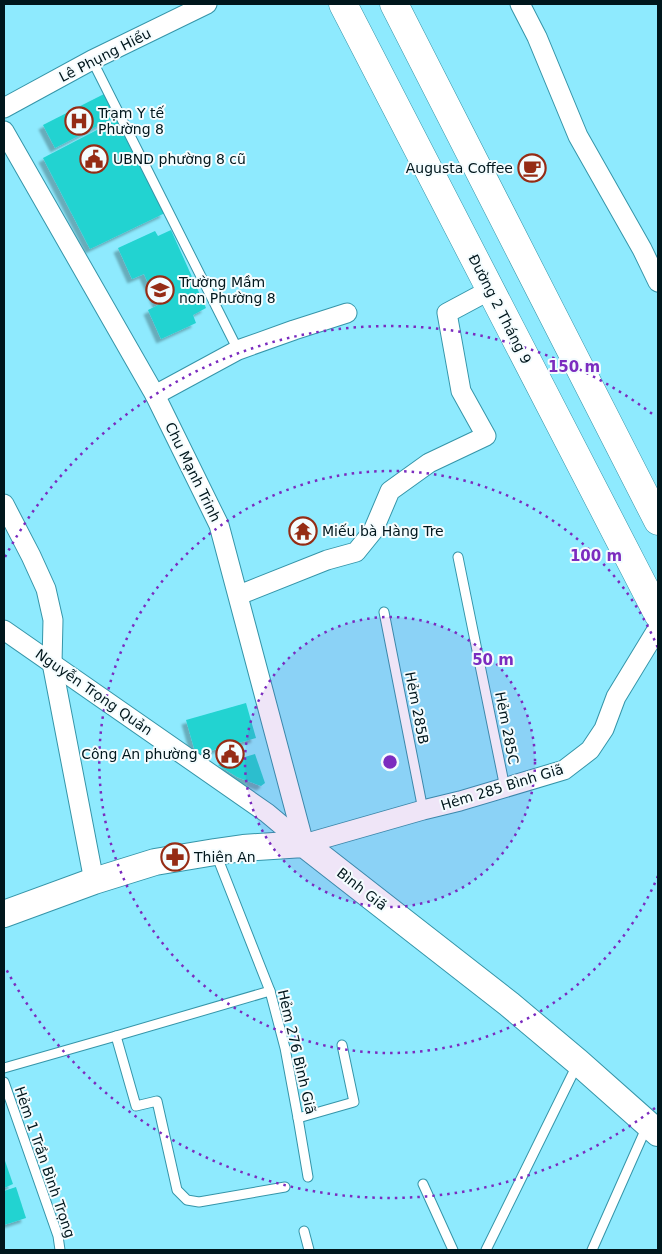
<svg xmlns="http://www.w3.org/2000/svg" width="662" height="1254" viewBox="0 0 662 1254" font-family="'DejaVu Sans',sans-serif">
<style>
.building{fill:#21d3d1;filter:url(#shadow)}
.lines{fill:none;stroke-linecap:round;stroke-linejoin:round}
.lane-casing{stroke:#3595a9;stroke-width:11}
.street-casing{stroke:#3595a9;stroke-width:21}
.secondary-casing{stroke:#3595a9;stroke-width:28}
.primary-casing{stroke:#3595a9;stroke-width:29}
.lane{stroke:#fff;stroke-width:9}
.street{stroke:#fff;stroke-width:19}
.secondary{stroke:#fff;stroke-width:26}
.primary{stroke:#fff;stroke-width:28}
.ring{fill:none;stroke:#7b2cbf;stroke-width:2.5;stroke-dasharray:2.5 5}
.labels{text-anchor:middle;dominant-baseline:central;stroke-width:4;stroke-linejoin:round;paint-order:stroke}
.street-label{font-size:14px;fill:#00161c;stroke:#f4fcfe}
.poi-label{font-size:14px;fill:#00161c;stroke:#f4fcfe;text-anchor:start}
.centre{fill:#7b2cbf;stroke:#f4fcfe;stroke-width:2.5}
.ring-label{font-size:15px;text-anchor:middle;font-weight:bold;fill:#7b2cbf;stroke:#f4fcfe;stroke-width:4;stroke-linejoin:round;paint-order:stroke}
</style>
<defs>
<filter id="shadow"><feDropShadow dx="-4.5" dy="4.5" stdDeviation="1" flood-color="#0004"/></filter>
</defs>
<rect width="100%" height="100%" fill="#8eeafe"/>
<g class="building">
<polygon points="104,94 115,117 55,148 43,125"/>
<polygon points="118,119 165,213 90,249 43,158"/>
<polygon points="171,230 206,308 193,315 196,323 161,339 148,310 158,305 144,274 132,279 118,248 155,231 158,236"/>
<polygon points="246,703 256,738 196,755 186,720"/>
<polygon points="255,754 265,783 261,786 237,777 218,765"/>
<polygon points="4,1158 13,1184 4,1188"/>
<polygon points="16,1187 26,1218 4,1225 4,1191"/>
</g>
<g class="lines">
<g class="lane-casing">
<g id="lane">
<polyline points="92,60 238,350"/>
<polyline points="458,557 505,788"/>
<polyline points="384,612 423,810"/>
<polyline points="216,854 270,991 285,1048 298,1118 308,1177"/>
<polyline points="116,1036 136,1106 157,1101 177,1190 187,1200 199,1202 285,1187"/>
<polyline points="4,1068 116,1036 270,991"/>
<polyline points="4,1082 58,1236 60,1250"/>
<polyline points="298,1118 354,1102 342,1045"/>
<polyline points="423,1184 453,1250"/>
<polyline points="304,1231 309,1250"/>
<polyline points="486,1250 577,1065"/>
<polyline points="592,1250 647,1126"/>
</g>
</g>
<g class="street-casing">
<g id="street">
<polyline points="520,4 537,37 578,136 642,249 658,282"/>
<polyline points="4,108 92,60 207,4"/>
<polyline points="4,131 155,395 219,525 304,844"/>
<polyline points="155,395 238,350 294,330 347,313"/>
<polyline points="4,504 31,556 46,589 53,620 52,663 94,881"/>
<polyline points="239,595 327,560 356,552 373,531 390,491 429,463 486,436 461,391 447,313 490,290"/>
<polyline points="4,630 267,813 304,844"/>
<polyline points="304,844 423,810 460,801 564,770 590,750 604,729 616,697 658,628"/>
</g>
</g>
<g class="secondary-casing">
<polyline id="secondary" points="4,914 94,881 155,862 215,852 243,848 304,844 509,1004 578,1062 658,1133"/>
</g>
<g class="primary-casing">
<g id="primary">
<polyline points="343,4 658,614"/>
<polyline points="394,4 658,521"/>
</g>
</g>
<use href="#lane" class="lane"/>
<use href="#street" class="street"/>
<use href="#secondary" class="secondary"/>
<use href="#primary" class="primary"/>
</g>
<circle cx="390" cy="762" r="145" fill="#7b2cbf" fill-opacity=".12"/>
<g class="ring">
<circle cx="390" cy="762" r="145"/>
<path d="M658 876A291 291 0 1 1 658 648"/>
<path d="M655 1108A436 436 0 0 1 5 967M5 557A436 436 0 0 1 655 416"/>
</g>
<defs>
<g id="hospital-ring" transform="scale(1.4375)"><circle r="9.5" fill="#f4fcfe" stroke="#952c15" stroke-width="1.5"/><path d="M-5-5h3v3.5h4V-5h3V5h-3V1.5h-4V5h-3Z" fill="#952c15"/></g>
<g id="civic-ring" transform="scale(1.4375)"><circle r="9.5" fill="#f4fcfe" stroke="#952c15" stroke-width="1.5"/><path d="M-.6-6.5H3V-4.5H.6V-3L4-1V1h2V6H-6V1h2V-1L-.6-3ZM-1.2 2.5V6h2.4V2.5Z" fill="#952c15"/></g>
<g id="cafe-ring" transform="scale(1.4375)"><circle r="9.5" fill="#f4fcfe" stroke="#952c15" stroke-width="1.5"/><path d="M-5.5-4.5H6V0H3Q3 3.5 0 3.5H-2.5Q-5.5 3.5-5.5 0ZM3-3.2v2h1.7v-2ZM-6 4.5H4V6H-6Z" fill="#952c15"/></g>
<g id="school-ring" transform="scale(1.4375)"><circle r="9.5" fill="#f4fcfe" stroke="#952c15" stroke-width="1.5"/><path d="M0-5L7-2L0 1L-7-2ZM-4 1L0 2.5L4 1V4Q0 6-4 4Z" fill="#952c15"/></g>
<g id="temple-ring" transform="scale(1.4375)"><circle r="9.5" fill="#f4fcfe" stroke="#952c15" stroke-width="1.5"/><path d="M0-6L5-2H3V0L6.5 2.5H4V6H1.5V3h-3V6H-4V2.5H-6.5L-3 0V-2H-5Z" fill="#952c15"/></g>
<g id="pharmacy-ring" transform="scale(1.4375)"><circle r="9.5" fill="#f4fcfe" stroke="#952c15" stroke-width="1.5"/><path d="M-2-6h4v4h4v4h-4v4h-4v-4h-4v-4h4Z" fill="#952c15"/></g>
</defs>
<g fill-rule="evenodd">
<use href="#hospital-ring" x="79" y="121"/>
<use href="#civic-ring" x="94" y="159"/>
<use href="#cafe-ring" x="532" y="168"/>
<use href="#school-ring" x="160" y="290"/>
<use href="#temple-ring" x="303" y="531"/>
<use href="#civic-ring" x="230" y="754"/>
<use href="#pharmacy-ring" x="175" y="857"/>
</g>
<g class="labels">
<g class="street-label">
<text transform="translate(105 55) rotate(-27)">Lê Phụng Hiểu</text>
<text transform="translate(500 309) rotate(63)">Đường 2 Tháng 9</text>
<text transform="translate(193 472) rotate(64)">Chu Mạnh Trinh</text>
<text transform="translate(94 692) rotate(35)">Nguyễn Trọng Quản</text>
<text transform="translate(417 708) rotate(79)">Hẻm 285B</text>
<text transform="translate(507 728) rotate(79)">Hẻm 285C</text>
<text transform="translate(502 787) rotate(-17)">Hẻm 285 Bình Giã</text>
<text transform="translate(362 889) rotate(38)">Bình Giã</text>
<text transform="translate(297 1052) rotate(77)">Hẻm 276 Bình Giã</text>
<text transform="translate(45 1162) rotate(71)">Hẻm 1 Trần Bình Trọng</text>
</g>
<g class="poi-label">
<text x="98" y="113">Trạm Y tế<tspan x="98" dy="16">Phường 8</tspan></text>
<text x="113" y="159">UBND phường 8 cũ</text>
<text x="513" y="168" text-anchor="end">Augusta Coffee</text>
<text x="179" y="282">Trường Mầm<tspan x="179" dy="16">non Phường 8</tspan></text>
<text x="322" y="531">Miếu bà Hàng Tre</text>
<text x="211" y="754" text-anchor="end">Công An phường 8</text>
<text x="194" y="857">Thiên An</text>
</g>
</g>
<circle cx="390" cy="762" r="8" class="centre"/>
<g class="ring-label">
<text x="574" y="372">150 m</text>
<text x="596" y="561">100 m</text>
<text x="493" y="665">50 m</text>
</g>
<rect width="662" height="1254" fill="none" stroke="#00161c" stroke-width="10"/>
</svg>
